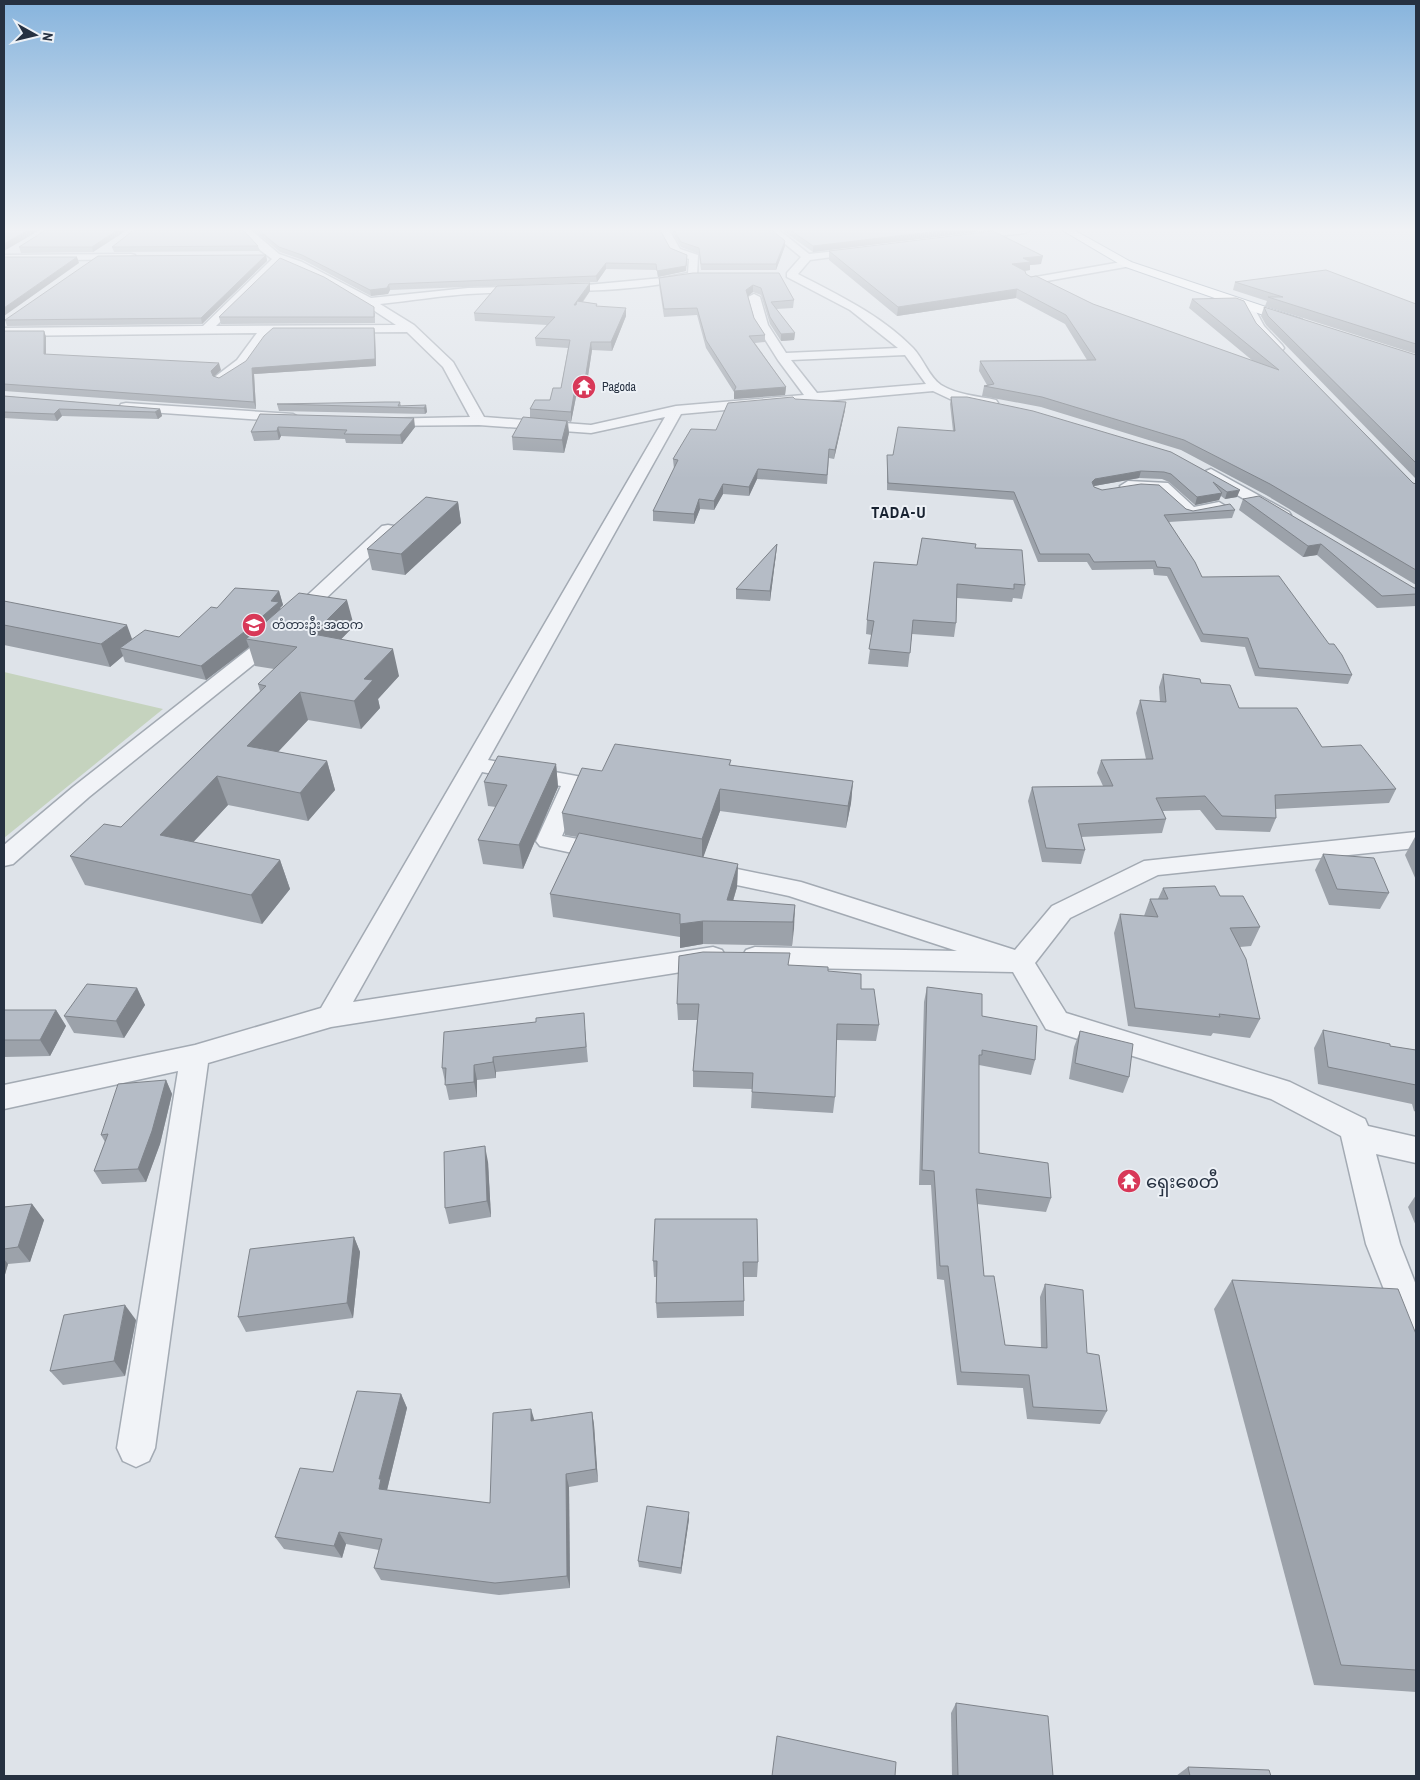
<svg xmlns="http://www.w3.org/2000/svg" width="1420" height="1780" viewBox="0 0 1420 1780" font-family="'Archivo Narrow','Noto Sans Myanmar',sans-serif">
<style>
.green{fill:#c5d3be}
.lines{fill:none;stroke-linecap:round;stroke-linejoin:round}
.minor-casing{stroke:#a3aab3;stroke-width:3}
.trunk-casing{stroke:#8491a0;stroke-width:2}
.minor{fill:#f1f3f7;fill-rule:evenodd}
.trunk{fill:#fff;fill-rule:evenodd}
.wall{fill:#9ca2aa}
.shaded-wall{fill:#7f848b}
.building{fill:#b5bcc6;stroke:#7f848b}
.labels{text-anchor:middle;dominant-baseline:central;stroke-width:4;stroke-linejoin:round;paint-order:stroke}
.far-poi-label{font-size:12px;fill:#263141;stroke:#edf1f6;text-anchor:start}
.far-district-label{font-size:16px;font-weight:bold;letter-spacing:1px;fill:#182231;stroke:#edf1f6}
.near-poi-label{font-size:18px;fill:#263141;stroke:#edf1f6;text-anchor:start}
</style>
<rect width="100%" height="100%" fill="#dee3e9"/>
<polygon class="green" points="4,672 163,709 4,838"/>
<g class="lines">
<g class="minor-casing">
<g id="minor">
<path d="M241,230H251L279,254L302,262L371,298L468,288L587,285L662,278L688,273L689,259L672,253L659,230H669L680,249L698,255L697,277C622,296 544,289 468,294C439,296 409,301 380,304L414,325L453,362L484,417L591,425L676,406L804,395L778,360L756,325L748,297L754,294L760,297L768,325L786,353L898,348L850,310L787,277V273L801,257L773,234L771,232L774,230H779L809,254L866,248V252L862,253L810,260L798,274C838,295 881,315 913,348C923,358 929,377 941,385C957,395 978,396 996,400L998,403L991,407L950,399L933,391L681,414L488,760L582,777L585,782L562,836L614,846L617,852L614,858L605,860L540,846L536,841L561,786L482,772L353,1002L713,947L722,950L726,957L722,964L713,967L331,1027L208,1063L155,1448L149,1461L136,1467L123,1461L117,1448L178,1071L4,1109V1085L195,1045L321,1008L665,417L591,433L479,425L375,426L373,423L380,419L470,417L443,367L407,332L269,333L247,366L221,383L216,382L214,379L216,376L237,360L257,333L4,336V328L203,326L272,259L260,250ZM281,262C322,276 360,301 396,325L216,326ZM905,355L926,384L817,393L791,360Z"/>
<polygon points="1002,230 1030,230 1025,233 963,240 958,237 963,234"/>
<polygon points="131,254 135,255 135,259 4,261 4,255"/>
<polygon points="1127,261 1131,262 1131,266 1030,284 1025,281 1030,278"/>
<polygon points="1248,303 1252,304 1264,326 1282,345 1284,348 1282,351 1274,351 1255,331 1242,306"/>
<polygon points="126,403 293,414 300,418 293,422 121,410 119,407 121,404"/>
<polygon points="1211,469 1289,512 1291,515 1289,518 1277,518 1206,477 1203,474 1206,471"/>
<path d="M1128,481L1168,483L1194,507L1219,502L1227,507C1221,515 1195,518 1185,515L1158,491L1122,489L1120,486Z"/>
<polygon points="388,525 394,526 396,530 394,534 269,652 89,797 13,864 4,866 4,845 73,787 255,644 382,526"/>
<polygon points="1416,832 1416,848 1158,875 1070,918 1035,963 1066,1013 1290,1082 1365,1119 1368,1126 1416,1137 1416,1163 1376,1154 1400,1244 1416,1285 1416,1345 1404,1340 1366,1244 1341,1136 1271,1099 1046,1029 1013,972 755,967 746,964 742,957 746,950 755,947 957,951 789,896 694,876 691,870 694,864 703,862 801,882 1015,950 1052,906 1144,861"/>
</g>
</g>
<g class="trunk-casing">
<polygon id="trunk" points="1062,230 1074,230 1131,262 1302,319 1304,322 1297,326 1292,325 1123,266"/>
</g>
<use href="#minor" class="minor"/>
<use href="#trunk" class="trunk"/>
</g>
<g class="wall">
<polygon points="46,230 127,230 93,252 21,253 19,247"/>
<polygon points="253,230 660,230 670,248 687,255 686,271 658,277 657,270 606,269 597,282 390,290 388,294 371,296 303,260 280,252"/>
<polygon points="671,230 773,230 785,246 776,270 701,270 699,254 681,247"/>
<polygon points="782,230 977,230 976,232 813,252"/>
<polygon points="258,246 260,251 114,252 112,247"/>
<polygon points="829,251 1041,264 1030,265 1030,270 1025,271 1026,274 1031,277 1093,304 1253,361 1189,308 1192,299 1256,323 1413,483 1416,484 1416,585 1266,495 1181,450 1041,407 982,396 984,386 987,385 979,371 980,361 1087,360 1065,324 1016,298 897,316 829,260"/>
<polygon points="266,255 267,261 202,324 7,326 5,320"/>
<polygon points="779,273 794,300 793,308 776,309 795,333 794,340 781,341 770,324 761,295 753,292 748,296 754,318 765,335 765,342 755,343 786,387 785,395 734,399 734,392 706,348 697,315 664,317 659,285 659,278"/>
<polygon points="1235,282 1416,304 1416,354 1265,306 1267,301 1233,290"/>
<polygon points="590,291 583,302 597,304 597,306 626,316 612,351 592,350 586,389 576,397 571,422 568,421 569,433 564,453 513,450 512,437 530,418 530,409 550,400 561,388 568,348 536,346 535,338 547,325 475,321 474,313"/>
<polygon points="1264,307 1416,355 1416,479 1266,325 1261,316"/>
<polygon points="375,313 375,323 221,324 219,317"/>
<polygon points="374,328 375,334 376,366 254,374 256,409 4,391 4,332 44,331 46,337 46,354 221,370 214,377 219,378"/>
<polygon points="4,396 160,409 162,416 158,419 62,416 57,421 4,418"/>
<polygon points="951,397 1171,452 1237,497 1225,499 1221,496 1219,500 1195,505 1169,482 1162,479 1139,478 1094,486 1094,487 1102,490 1186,509 1193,511 1235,510 1232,518 1169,522 1202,577 1352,675 1348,684 1255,676 1245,647 1201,642 1167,576 1154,575 1153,569 1092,570 1087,562 1038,562 1013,500 887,490 887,455 893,455 953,431 950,404"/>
<polygon points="795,399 845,410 834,459 829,458 827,484 757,479 749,496 723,494 714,510 700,509 694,524 653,521 653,511 674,469 673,459 716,430"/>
<polygon points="400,402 401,406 426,405 427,412 425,414 279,411 277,404"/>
<polygon points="260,414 415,427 402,444 346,443 345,439 281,436 279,440 254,441 251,432"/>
<polygon points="1243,499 1414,588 1416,588 1416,606 1377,608 1317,555 1303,557 1239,510"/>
<polygon points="458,502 461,523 405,575 372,570 367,549"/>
<polygon points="777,544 776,554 770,601 736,599 736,589"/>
<polygon points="975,548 1025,585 1022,599 1013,598 1012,602 957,598 956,623 954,637 912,634 908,667 868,664 872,635 866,634 867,620 917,565"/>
<polygon points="279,591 283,605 280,608 281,609 354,626 341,639 399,676 378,699 380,708 361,729 308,720 278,752 327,761 335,790 308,821 228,805 193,842 280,860 290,889 262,924 85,885 70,856 121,827 260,691 258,684 274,669 255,666 249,647 206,680 125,662 123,656 110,667 4,645 4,601 132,639 179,637 217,608"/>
<polygon points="1163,674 1201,683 1239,708 1322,747 1396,789 1389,803 1276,809 1276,818 1270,832 1216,830 1200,810 1163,811 1166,819 1162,833 1081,837 1085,850 1081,864 1042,862 1028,801 1032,787 1103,786 1097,773 1101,760 1146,759 1136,713 1140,700 1160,702 1159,687"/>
<polygon points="731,760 730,765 853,781 851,803 846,828 720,811 703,857 738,864 737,887 733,901 795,905 792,946 703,944 680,948 680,937 553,917 550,894 577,837 565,835 562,813 602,771"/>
<polygon points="556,764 558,787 523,869 483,864 478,840 496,807 488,806 484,782"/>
<polygon points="1415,837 1416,838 1416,880 1405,855"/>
<polygon points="1323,854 1389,893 1380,909 1329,905 1315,870"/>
<polygon points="1163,888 1220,896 1260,927 1251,946 1240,947 1260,1019 1250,1038 1213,1033 1211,1036 1128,1026 1114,933 1120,914 1144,916 1150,899 1158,899"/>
<polygon points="789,965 828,971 861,989 879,1025 876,1041 836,1040 835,1097 833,1113 751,1108 752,1089 693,1087 693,1071 697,1020 678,1020 677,1004"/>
<polygon points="927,987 982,1016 1035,1060 1031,1075 979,1065 979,1153 1051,1198 1046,1212 977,1204 984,1276 1005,1345 1041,1348 1040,1297 1045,1284 1087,1353 1107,1411 1100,1424 1027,1419 1023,1388 957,1385 944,1280 937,1279 931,1185 919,1185 924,1002"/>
<polygon points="137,988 145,1005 124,1038 74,1033 64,1016"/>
<polygon points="4,1010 56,1010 66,1026 50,1056 4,1057"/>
<polygon points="585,1029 588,1062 496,1072 496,1078 477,1080 477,1097 449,1100 442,1068"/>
<polygon points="1323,1030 1390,1046 1416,1050 1416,1112 1414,1111 1412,1104 1318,1084 1314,1048"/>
<polygon points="1080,1031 1129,1077 1123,1093 1069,1079 1074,1047"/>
<polygon points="166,1080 172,1094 160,1144 146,1182 102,1184 94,1171 105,1142 101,1135"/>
<polygon points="488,1162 491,1217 449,1224 445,1208"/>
<polygon points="1416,1195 1416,1226 1408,1207"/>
<polygon points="32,1204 44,1220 30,1262 8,1264 4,1278 4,1207"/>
<polygon points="354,1237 360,1252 353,1318 246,1332 238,1317"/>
<polygon points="653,1261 758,1262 757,1277 743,1277 744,1301 744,1316 657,1318 656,1303 657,1277 654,1277"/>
<polygon points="1232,1280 1416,1334 1416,1692 1314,1685 1214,1309"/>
<polygon points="136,1320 125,1376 63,1385 50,1371"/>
<polygon points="401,1394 407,1408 387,1490 490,1503 534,1420 592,1412 594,1425 598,1482 569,1487 570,1588 499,1595 381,1580 374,1568 379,1550 346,1544 342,1558 284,1549 275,1537 333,1472"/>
<polygon points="689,1519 681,1574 639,1567 638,1561"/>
<polygon points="956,1703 1053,1776 952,1776 951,1713"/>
<polygon points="1188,1767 1271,1776 1176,1776"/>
</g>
<g class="shaded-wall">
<polygon points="28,230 40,230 4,251 4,244"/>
<polygon points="117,230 127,230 93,252 92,247"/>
<polygon points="948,230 977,230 976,232 813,252 813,246"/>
<polygon points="785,241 785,246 776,270 776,264"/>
<polygon points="266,255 267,261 202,324 201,318"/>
<polygon points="687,255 686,271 658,277 657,271"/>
<polygon points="1043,256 1041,264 1030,265 1030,270 1010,273 1012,264 1023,258"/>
<polygon points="77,257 79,263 4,316 4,308"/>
<polygon points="606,263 606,269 597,282 596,276"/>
<polygon points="590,283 590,291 574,313 574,305"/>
<polygon points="389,284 390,290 388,294 371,296 370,290"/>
<polygon points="753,285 753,292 746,298 746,290"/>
<polygon points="1017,289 1016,298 897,316 898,307"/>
<polygon points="626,308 626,316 612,351 611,342"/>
<polygon points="374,328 375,334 376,366 254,374 256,409 254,402 252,368"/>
<polygon points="44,331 46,337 46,361 44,354"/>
<polygon points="795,333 794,340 781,341 781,334"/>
<polygon points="591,342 592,350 586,389 576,397 571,422 571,412 575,388"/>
<polygon points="219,363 221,370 212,378 211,371"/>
<polygon points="786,387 785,395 734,399 734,391"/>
<polygon points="846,402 845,410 834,459 835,450"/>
<polygon points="426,405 427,412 425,414 424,408"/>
<polygon points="59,409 62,416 57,421 54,414"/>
<polygon points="160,409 162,416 158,419 155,412"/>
<polygon points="414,418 415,427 402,444 400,435"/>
<polygon points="567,421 569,433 564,453 562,440"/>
<polygon points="278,427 281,436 279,440 277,431"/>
<polygon points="758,469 757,479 749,496 749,487"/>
<polygon points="1141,471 1139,478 1094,486 1092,482 1095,479"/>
<polygon points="723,484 723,494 714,510 714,501"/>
<polygon points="1240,490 1237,497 1225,499 1227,492"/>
<polygon points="1222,493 1219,500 1195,505 1197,497"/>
<polygon points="699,499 700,509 694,524 694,514"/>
<polygon points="458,502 461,523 405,575 401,554"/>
<polygon points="777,544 776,554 770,601 770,591"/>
<polygon points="1321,544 1317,555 1303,557 1308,546"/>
<polygon points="279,591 283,605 280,608 283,616 246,639 249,647 206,680 201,666 271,601"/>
<polygon points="347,600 354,626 320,661 313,634"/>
<polygon points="127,625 135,647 120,648 123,656 110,667 101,644"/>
<polygon points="393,649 399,676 378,699 380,708 361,729 354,701 364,679"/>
<polygon points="300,692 308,720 256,775 247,746"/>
<polygon points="327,761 335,790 308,821 300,793"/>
<polygon points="556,764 558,787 523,869 519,845"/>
<polygon points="217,776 228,805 172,865 160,835"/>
<polygon points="853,781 851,803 846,828 848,806"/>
<polygon points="720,789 720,811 702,861 702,839"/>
<polygon points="280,860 290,889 262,924 251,895"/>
<polygon points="738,864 737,887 727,921 727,900"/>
<polygon points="795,905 794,929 792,946 793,922"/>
<polygon points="703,921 703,944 680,948 680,924"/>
<polygon points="137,988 145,1005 124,1038 116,1021"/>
<polygon points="56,1010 66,1026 50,1056 40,1040"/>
<polygon points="493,1057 496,1072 496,1078 493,1062"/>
<polygon points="474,1065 477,1080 477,1097 474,1082"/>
<polygon points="166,1080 172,1094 160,1144 146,1182 138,1169"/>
<polygon points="485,1146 488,1162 491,1217 487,1201"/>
<polygon points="32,1204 44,1220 30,1262 18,1247"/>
<polygon points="354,1237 360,1252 353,1318 347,1303"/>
<polygon points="4,1259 8,1264 4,1278"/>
<polygon points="125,1305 136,1320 125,1376 114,1361"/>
<polygon points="401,1394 407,1408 387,1490 379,1489 379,1479"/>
<polygon points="531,1409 535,1422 531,1421"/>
<polygon points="592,1412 594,1425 598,1482 596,1469"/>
<polygon points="566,1474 569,1487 570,1588 567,1576"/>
<polygon points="689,1512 689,1519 681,1574 681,1568"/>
<polygon points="339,1532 346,1544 342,1558 334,1546"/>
</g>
<g class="building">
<polygon points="4,230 28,230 4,244"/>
<polygon points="46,230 117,230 92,247 19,247"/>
<polygon points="134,230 243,230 258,246 112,247"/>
<polygon points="258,230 660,230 670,248 687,255 686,266 657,271 656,264 606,263 596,276 389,284 387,288 370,290 302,255 279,247"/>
<polygon points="674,230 772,230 785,241 776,264 701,264 699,248 681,242"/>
<polygon points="790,230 948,230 813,246"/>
<polygon points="993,231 1043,256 1023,258 1031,262 1012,264 1025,271 1026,274 1031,277 1036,276 1093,304 1279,370 1192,299 1236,298 1244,301 1256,323 1413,483 1416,484 1416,570 1270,484 1184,440 1042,397 984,386 994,384 980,361 1096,360 1066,315 1017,289 898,307 829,251"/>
<polygon points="266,255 201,318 5,320 98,256"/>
<polygon points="4,257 77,257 4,308"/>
<polygon points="280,258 324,277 374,307 374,317 219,317"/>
<polygon points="1326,270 1416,304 1416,344 1268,297 1283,297 1235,282"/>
<polygon points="693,273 779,273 794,300 771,302 795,333 781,334 770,317 761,288 753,285 746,290 754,318 765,335 749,336 786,387 734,391 736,387 706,340 697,308 664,309 659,278"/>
<polygon points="590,283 574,305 576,305 577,301 597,304 596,306 626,308 611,342 591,342 585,380 575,388 571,412 530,409 535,400 550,400 553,388 561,388 570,340 535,338 555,317 474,313 497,286"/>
<polygon points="1264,307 1416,355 1416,463 1268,316"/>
<polygon points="273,328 374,328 375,359 252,368 254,402 4,384 4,331 44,331 44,354 219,363 211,371 213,376 219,378 246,361 264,336"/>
<polygon points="4,396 160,409 155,412 59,409 54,414 4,412"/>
<polygon points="793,397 795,399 846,402 835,450 829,449 827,475 758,469 749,487 723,484 714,501 699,499 694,514 653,511 678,460 673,459 691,429 716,430 728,403"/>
<polygon points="951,397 967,397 1033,411 1171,452 1240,490 1227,492 1213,482 1222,493 1197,497 1171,474 1164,472 1141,471 1095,479 1092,482 1094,487 1102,490 1141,484 1159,485 1186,509 1193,511 1230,504 1235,510 1164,515 1195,562 1202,577 1279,576 1329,644 1334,644 1342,655 1352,675 1259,668 1248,638 1203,634 1170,568 1157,567 1155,561 1094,562 1089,554 1040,554 1014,492 888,483 887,455 893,455 898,427 955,431"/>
<polygon points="385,402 400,402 398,406 426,405 424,408 277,404"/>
<polygon points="260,414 414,418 400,435 344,434 347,430 278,427 277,431 251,432"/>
<polygon points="523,417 567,421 562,440 512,437"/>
<polygon points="1259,496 1414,588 1416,588 1416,594 1382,596 1321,544 1308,546 1243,499"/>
<polygon points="426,497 458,502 401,554 367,549"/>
<polygon points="922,538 976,544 975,548 1022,550 1025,585 1014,584 1014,589 957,584 956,623 913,620 910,653 869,649 874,621 867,620 874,562 917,565"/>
<polygon points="777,544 770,591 736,589"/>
<polygon points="235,588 279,591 271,601 279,602 249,628 201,666 120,648 145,630 179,637 211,607 217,608"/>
<polygon points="299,593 347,600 313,634 393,649 364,679 373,680 354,701 300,692 247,746 327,761 300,793 217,776 160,835 280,860 251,895 70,856 104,824 121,827 266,686 258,684 297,647 246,639"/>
<polygon points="4,601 127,625 101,644 4,625"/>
<polygon points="1163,674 1200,679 1201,683 1230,685 1239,708 1297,708 1322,747 1361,745 1396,789 1275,795 1276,818 1222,816 1205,796 1156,798 1166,819 1078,824 1085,850 1046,848 1032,787 1113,786 1101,760 1153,759 1140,700 1166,702"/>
<polygon points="615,744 731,760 729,765 853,781 848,806 720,789 702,839 562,813 582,768 602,771"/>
<polygon points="498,756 556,764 519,845 478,840 507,785 484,782"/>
<polygon points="579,833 738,864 727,900 795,905 793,922 703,921 680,924 680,914 550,894"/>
<polygon points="1323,854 1374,858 1389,893 1337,889"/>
<polygon points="1215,886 1220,896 1243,896 1260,927 1230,928 1246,959 1260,1019 1219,1014 1220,1017 1135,1008 1120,914 1158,917 1150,899 1168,899 1163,888"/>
<polygon points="703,952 790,953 788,965 828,967 828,971 861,974 861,989 874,989 879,1025 837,1024 835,1097 752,1092 753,1073 693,1071 699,1004 677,1004 679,956"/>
<polygon points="87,984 137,988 116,1021 64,1016"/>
<polygon points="927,987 982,994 982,1016 1037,1026 1035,1060 982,1050 982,1055 979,1055 979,1153 1048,1163 1051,1198 976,1189 984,1276 994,1276 1005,1345 1047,1348 1045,1284 1083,1290 1087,1353 1099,1355 1107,1411 1033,1407 1029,1375 961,1372 948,1266 940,1266 934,1171 922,1170"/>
<polygon points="4,1010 56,1010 40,1040 4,1040"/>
<polygon points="584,1013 586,1047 493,1057 493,1062 474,1065 474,1082 445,1085 446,1068 442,1068 444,1032 536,1022 536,1018"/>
<polygon points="1323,1030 1390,1044 1390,1046 1416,1050 1416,1085 1328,1067"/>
<polygon points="1080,1031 1133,1044 1129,1077 1075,1063"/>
<polygon points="166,1080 152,1131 138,1169 94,1171 108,1134 101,1135 118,1084"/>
<polygon points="485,1146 487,1201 445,1208 444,1152"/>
<polygon points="32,1204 18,1247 4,1249 4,1207"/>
<polygon points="655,1219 757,1219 758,1262 743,1262 744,1301 656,1303 657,1261 653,1261"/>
<polygon points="354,1237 347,1303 238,1317 250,1249"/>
<polygon points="1232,1280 1398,1289 1416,1334 1416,1670 1341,1665"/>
<polygon points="125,1305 114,1361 50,1371 64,1315"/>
<polygon points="357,1391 401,1394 379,1479 381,1479 379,1489 490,1503 493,1413 531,1409 531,1421 592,1412 596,1469 566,1474 567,1576 495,1583 374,1568 382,1539 339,1532 334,1546 275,1537 300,1468 333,1472"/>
<polygon points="647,1506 689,1512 681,1568 638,1561"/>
<polygon points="956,1703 1048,1716 1053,1776 958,1776"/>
<polygon points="777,1736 896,1762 895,1776 772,1776"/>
<polygon points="1188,1767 1269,1770 1271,1776 1190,1776"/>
</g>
<linearGradient id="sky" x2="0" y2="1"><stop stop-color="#87b4dd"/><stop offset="0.48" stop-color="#f0f2f5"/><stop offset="1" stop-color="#f0f2f5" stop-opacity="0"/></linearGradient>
<rect width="1420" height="479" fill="url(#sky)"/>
<defs>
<g id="temple-disc" transform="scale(1.25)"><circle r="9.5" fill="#d83858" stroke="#edf1f6"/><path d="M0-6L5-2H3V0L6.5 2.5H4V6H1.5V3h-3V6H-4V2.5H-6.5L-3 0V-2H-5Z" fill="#fff"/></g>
<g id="school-disc" transform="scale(1.25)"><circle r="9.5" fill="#d83858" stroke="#edf1f6"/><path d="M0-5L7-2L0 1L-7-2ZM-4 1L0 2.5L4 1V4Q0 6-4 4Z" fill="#fff"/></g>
</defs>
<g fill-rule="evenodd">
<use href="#temple-disc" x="584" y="387"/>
<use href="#school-disc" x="254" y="625"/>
<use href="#temple-disc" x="1129" y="1181"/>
</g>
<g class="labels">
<g class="far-poi-label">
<text x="602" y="387">Pagoda</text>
<text x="272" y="625">တံတားဦး အထက</text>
</g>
<g class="far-district-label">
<text x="899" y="512">TADA-U</text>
</g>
<g class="near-poi-label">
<text x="1146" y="1181">ရှေးစေတီ</text>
</g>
</g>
<rect width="1420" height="1780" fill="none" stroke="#263141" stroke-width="10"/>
<g transform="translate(35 35) rotate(98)" stroke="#edf1f6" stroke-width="4" paint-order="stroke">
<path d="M0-4L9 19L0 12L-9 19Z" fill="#263141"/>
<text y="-8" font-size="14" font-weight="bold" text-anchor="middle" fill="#263141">N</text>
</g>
</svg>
